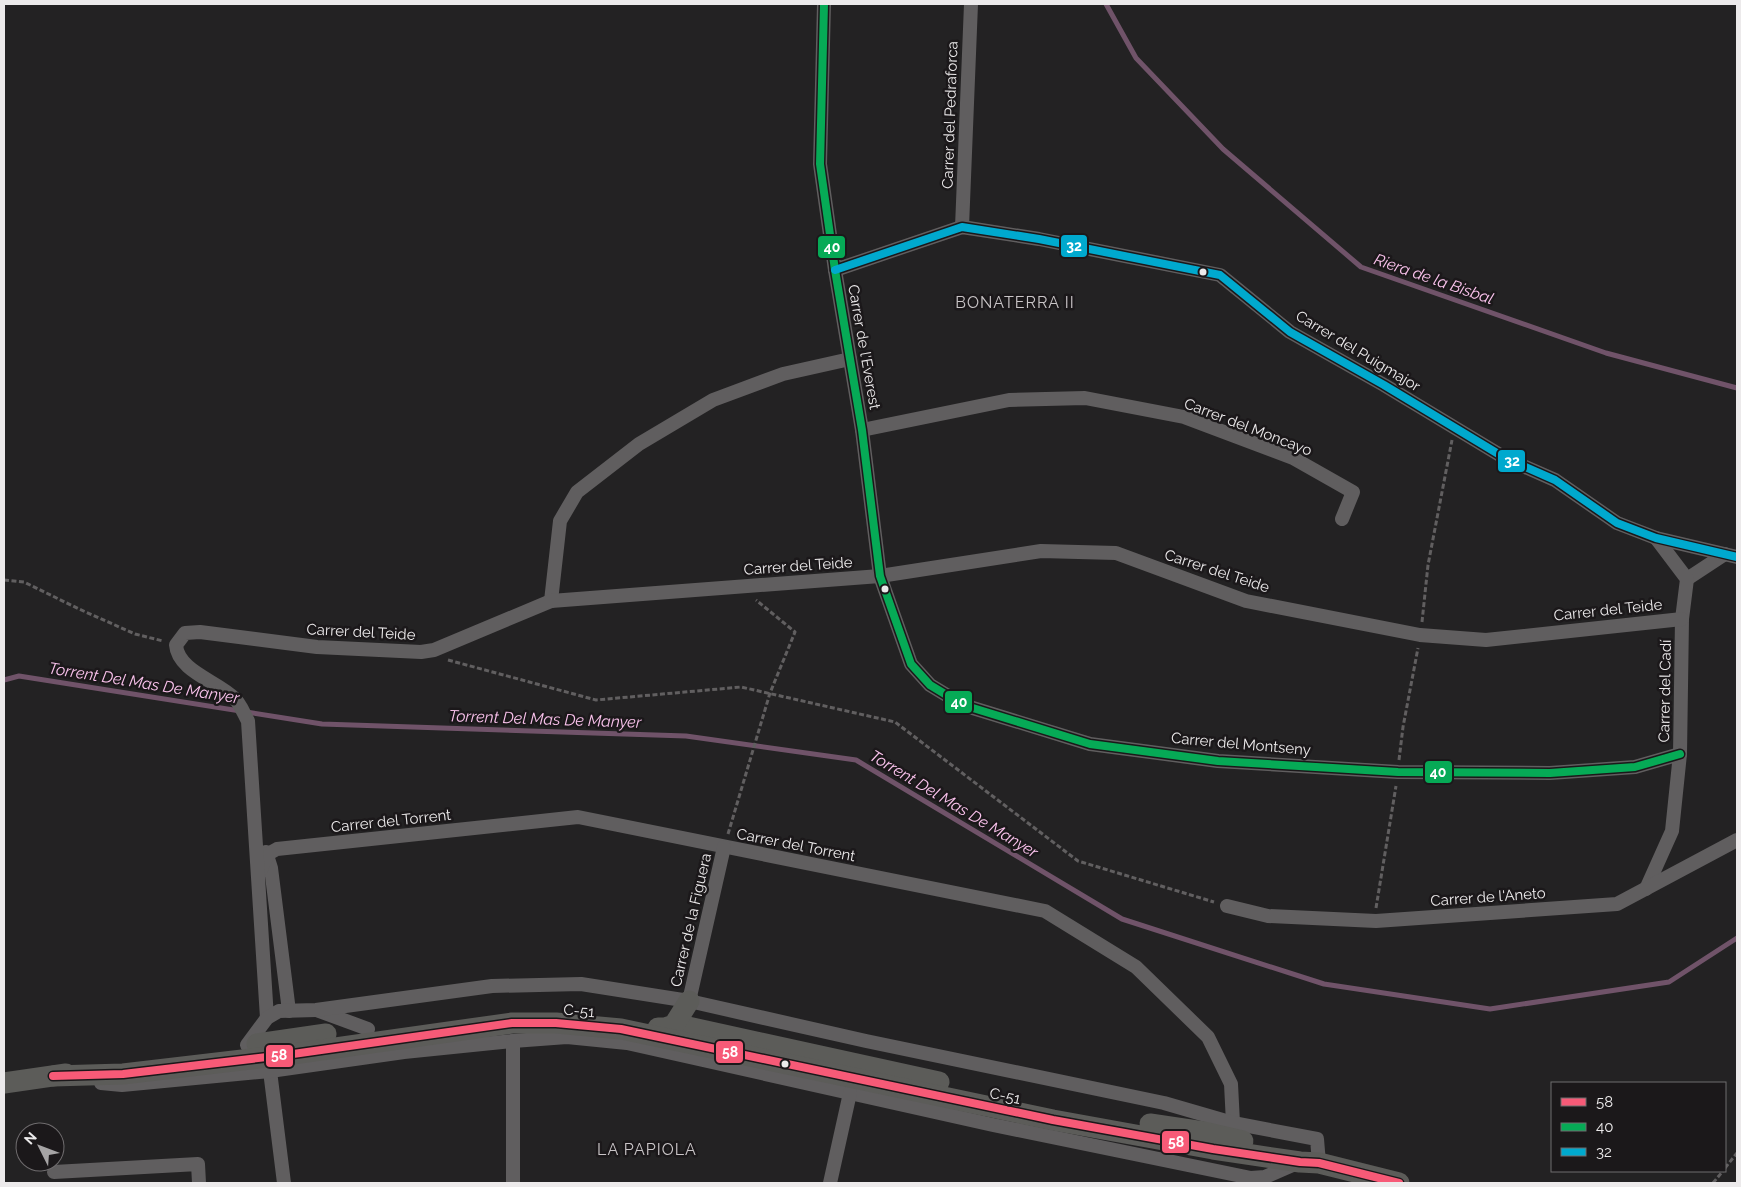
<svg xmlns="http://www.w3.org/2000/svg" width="1741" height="1187" viewBox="0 0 1741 1187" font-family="Raleway,sans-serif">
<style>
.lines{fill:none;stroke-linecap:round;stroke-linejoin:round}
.stream{stroke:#705369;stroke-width:5}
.path{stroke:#615f60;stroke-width:3;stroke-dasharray:5 2.5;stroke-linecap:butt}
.minor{stroke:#605e5f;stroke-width:14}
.primary{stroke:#5c5c59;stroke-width:21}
.bus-1-casing{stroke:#1b181a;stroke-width:11}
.bus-2-casing{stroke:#1b181a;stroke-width:11}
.bus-3-casing{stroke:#1b181a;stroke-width:11}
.bus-1{stroke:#f75a77;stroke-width:8}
.bus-2{stroke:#06aa56;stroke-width:8}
.bus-3{stroke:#00a9ce;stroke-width:8}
.bus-dot{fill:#eceaeb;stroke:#1b181a;stroke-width:2}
.labels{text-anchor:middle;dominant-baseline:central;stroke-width:5;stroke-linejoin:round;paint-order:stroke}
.street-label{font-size:15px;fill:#eceaeb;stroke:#1b181a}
.water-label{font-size:16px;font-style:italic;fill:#fbc3ed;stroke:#1b181a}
.neighbourhood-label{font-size:16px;letter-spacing:1px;fill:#c9c5c7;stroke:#1b181a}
.line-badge{stroke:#1b181a;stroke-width:2}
.badge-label{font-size:14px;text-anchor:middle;font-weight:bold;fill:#fff}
</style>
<rect width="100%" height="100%" fill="#232223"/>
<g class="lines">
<g class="stream">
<polyline points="1106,4 1136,58 1223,149 1361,267 1606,353 1737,388"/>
<polyline points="4,680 19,676 322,724 686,736 856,760 1122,919 1324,984 1490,1009 1669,982 1737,938"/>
</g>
<g class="path">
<polyline points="4,580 24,582 79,609 135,634 163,641"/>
<polyline points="1422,622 1428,565 1452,440"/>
<polyline points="448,660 596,700 741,687 895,722 1078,861 1214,902"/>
<polyline points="1399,760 1403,727 1418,648"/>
<polyline points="728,834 770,693 795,632 756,600"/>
<polyline points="1376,908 1396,786"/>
<polyline points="1725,1168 1737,1153"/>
<polyline points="1713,1183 1723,1171"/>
</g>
<g class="minor">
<polyline points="824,4 820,164 835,270 862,430 880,576 911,664 930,685 963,705 1090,744 1218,761 1398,772 1550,773 1635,767 1680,754"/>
<polyline points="962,227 971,4"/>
<polyline points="835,270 962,227 1039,239 1220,275 1290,332 1384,385 1505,458 1555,480 1617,523 1656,538 1737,557"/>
<polyline points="862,430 1009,400 1085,398 1184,417 1293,458 1353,492 1342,519"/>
<polyline points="1687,579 1725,554"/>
<polyline points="551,601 560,521 577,492 639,444 713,400 783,374 850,359"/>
<polyline points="266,852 271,868 289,1011"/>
<polyline points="259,873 268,854 277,849 578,817 1045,911 1136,967 1208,1037 1231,1084 1233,1123"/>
<polyline points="1646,889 1672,831 1680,754 1682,619 1687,579 1656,538"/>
<polyline points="1227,906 1268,916 1376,921 1617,904 1737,840"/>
<polyline points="689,1001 724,847"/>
<polyline points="319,1011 368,1029"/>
<path d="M267,1018L248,721C244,714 240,703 234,698C217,681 178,671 176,645L185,633L200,632L317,647L421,652L434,650L551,601L880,576L1041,551L1116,553L1246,601L1420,635L1486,640L1682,619"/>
<polyline points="247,1045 267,1018 279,1011 316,1010 492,986 581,984 689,1001 866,1041 1164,1103 1233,1123 1317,1139 1319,1163"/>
<polyline points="270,1071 284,1183"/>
<polyline points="101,1083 122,1085 270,1071 404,1052 513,1041 567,1037 627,1043 993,1125 1251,1178 1265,1177 1297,1163"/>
<polyline points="54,1172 198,1164 199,1183"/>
<polyline points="513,1183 513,1041"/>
<polyline points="830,1183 850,1093"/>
</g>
<g class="primary">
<polyline points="688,1027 939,1082"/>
<polyline points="658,1028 665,1028 674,1025 689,1001"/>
<polyline points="257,1044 326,1034"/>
<polyline points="53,1076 123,1074 293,1054 512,1023 556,1023 621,1029 1053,1120 1213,1149 1300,1162 1319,1163 1399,1183"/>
<polyline points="4,1083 66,1074"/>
<polyline points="1150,1124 1204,1132 1243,1141"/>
</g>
<g class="bus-1-casing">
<polyline id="bus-1" points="53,1076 123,1074 293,1054 512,1023 556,1023 621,1029 1053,1120 1213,1149 1300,1162 1319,1163 1399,1183"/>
</g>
<g class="bus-2-casing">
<polyline id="bus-2" points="824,4 820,164 835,270 862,430 880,576 911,664 930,685 963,705 1090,744 1218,761 1398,772 1550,773 1635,767 1680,754"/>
</g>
<g class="bus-3-casing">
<polyline id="bus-3" points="835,270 962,227 1039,239 1220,275 1290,332 1384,385 1505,458 1555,480 1617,523 1656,538 1737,557"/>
</g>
<use href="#bus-1" class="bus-1"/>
<use href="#bus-2" class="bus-2"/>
<use href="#bus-3" class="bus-3"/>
</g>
<g class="bus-dot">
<circle cx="1203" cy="272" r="4.5"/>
<circle cx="885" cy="589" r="4.5"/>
<circle cx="785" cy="1064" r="4.5"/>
</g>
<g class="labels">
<g class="street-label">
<text transform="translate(950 115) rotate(-88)">Carrer del Pedraforca</text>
<text transform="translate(864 347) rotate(80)">Carrer de l'Everest</text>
<text transform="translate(1358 351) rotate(31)">Carrer del Puigmajor</text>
<text transform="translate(1248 427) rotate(21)">Carrer del Moncayo</text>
<text transform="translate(798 566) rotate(-4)">Carrer del Teide</text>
<text transform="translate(1217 571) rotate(18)">Carrer del Teide</text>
<text transform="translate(1608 610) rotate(-6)">Carrer del Teide</text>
<text transform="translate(361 632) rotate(3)">Carrer del Teide</text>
<text transform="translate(1665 691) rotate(-89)">Carrer del Cadí</text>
<text transform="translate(1241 744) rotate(5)">Carrer del Montseny</text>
<text transform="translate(391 821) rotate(-6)">Carrer del Torrent</text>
<text transform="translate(796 845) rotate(11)">Carrer del Torrent</text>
<text transform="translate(1488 897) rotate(-4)">Carrer de l'Aneto</text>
<text transform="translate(691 920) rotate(-77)">Carrer de la Figuera</text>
<text transform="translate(579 1011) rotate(5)">C-51</text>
<text transform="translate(1005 1096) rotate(12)">C-51</text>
</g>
<g class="water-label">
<text transform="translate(1434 279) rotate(19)">Riera de la Bisbal</text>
<text transform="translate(144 683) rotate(9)">Torrent Del Mas De Manyer</text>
<text transform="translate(545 719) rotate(2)">Torrent Del Mas De Manyer</text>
<text transform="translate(954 804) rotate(31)">Torrent Del Mas De Manyer</text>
</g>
<g class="neighbourhood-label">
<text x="1015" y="302">BONATERRA II</text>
<text x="647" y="1149">LA PAPIOLA</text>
</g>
</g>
<g class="line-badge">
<rect x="1060" y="234" width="28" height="24" rx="5" fill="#00a9ce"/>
<rect x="817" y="235" width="29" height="24" rx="5" fill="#06aa56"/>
<rect x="1497" y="449" width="29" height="24" rx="5" fill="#00a9ce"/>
<rect x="944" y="690" width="29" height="24" rx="5" fill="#06aa56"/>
<rect x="1424" y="760" width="29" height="24" rx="5" fill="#06aa56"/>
<rect x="715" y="1040" width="29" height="24" rx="5" fill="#f75a77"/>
<rect x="265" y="1044" width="29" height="24" rx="5" fill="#f75a77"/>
<rect x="1161" y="1130" width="29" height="24" rx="5" fill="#f75a77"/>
</g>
<g class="badge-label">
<text x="1074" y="251">32</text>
<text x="832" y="252">40</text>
<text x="1512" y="466">32</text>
<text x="959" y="707">40</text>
<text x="1438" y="777">40</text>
<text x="730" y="1057">58</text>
<text x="279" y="1060">58</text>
<text x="1176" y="1147">58</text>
</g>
<rect width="1741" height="1187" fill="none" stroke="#eceaeb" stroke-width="10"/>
<rect x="1551" y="1082" width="175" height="90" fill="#1b181a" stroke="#6f6c6e"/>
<rect x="1561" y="1098" width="25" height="8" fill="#f75a77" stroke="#6f6c6e"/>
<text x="1596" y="1107" font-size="15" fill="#eceaeb">58</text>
<rect x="1561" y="1123" width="25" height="8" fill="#06aa56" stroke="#6f6c6e"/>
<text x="1596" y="1132" font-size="15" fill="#eceaeb">40</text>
<rect x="1561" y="1148" width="25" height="8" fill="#00a9ce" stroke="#6f6c6e"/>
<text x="1596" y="1157" font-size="15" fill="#eceaeb">32</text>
<g transform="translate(40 1147) rotate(312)"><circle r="24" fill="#1b181a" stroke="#6f6c6e"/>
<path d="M0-4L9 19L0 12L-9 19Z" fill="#a6a4a5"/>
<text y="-8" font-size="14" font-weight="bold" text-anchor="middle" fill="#eceaeb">N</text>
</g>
</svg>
